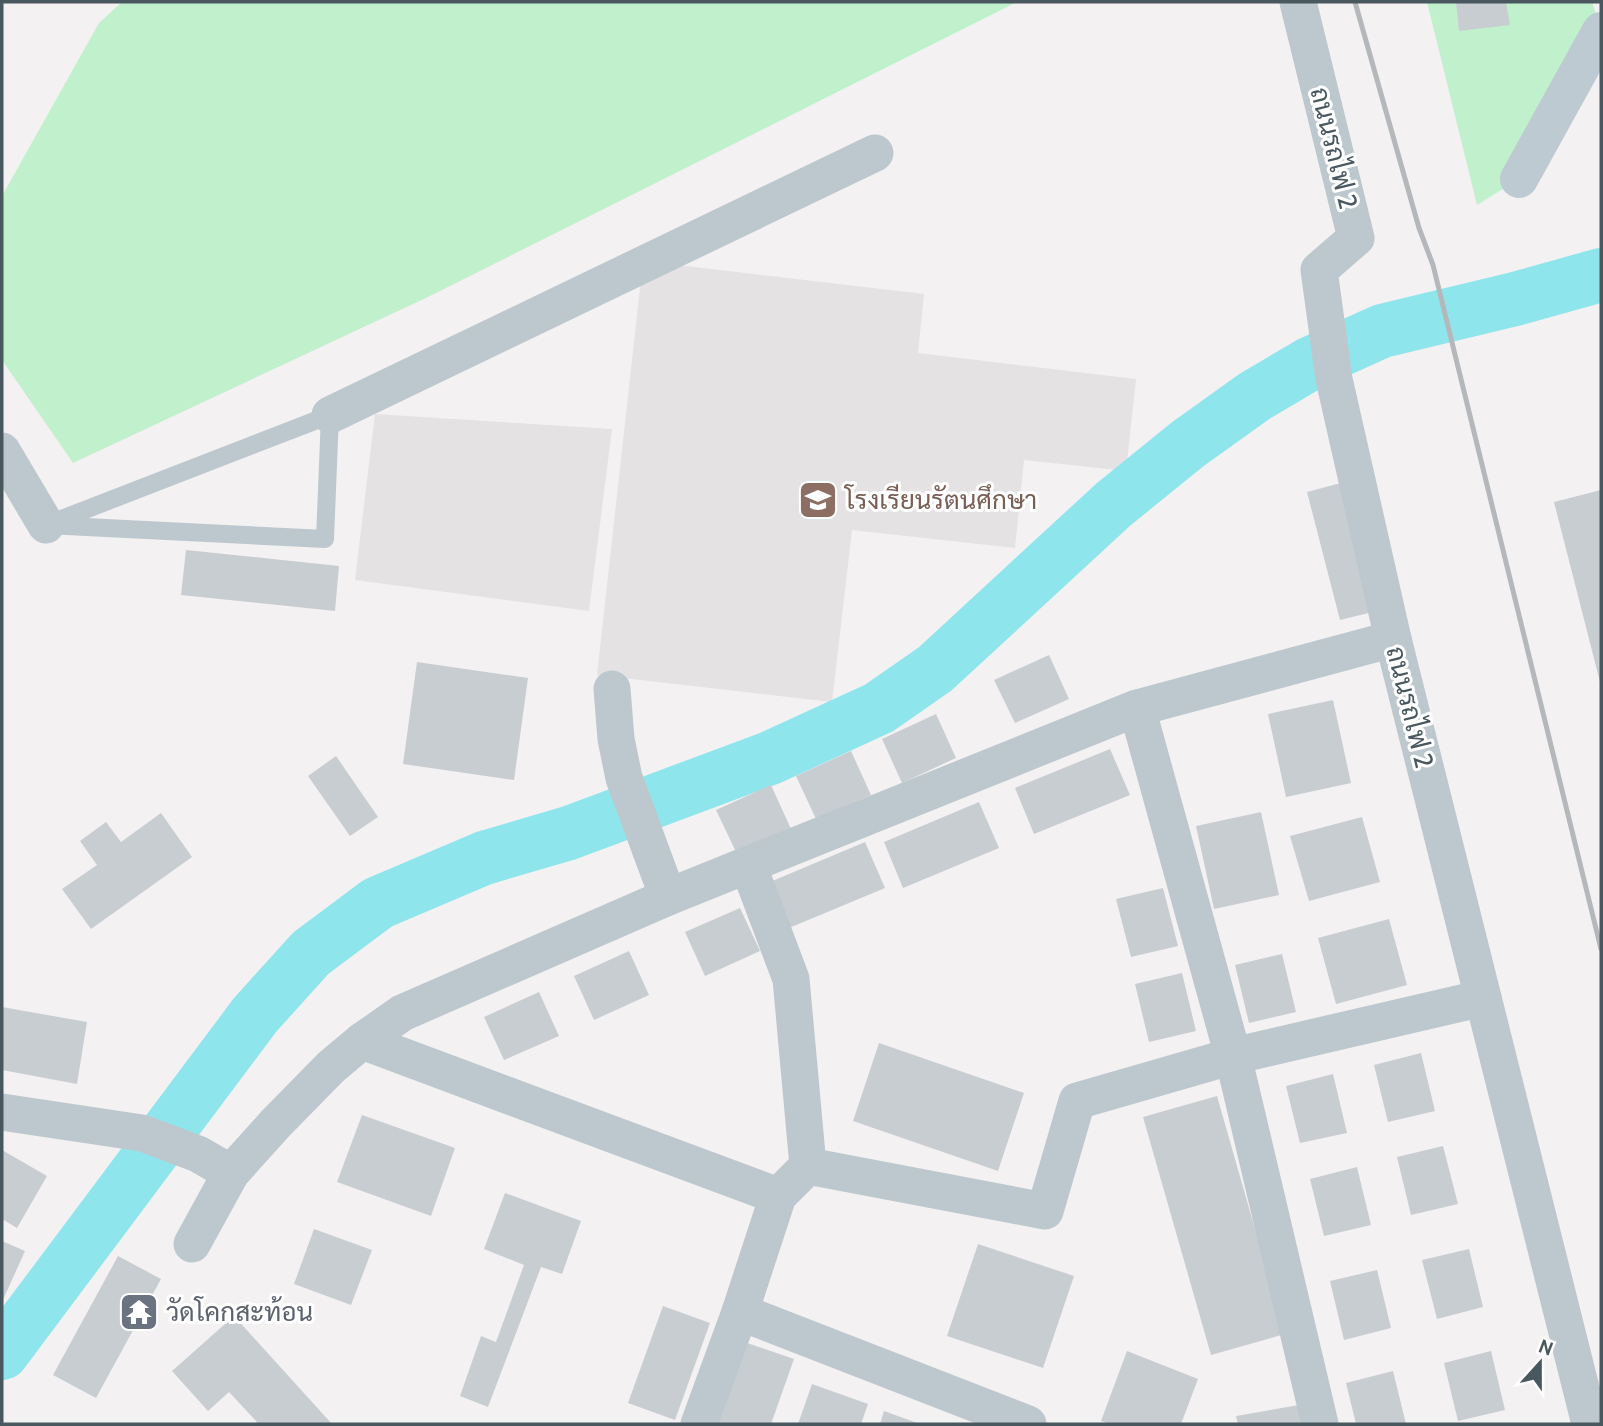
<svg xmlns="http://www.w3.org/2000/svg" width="1603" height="1426" viewBox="0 0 1603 1426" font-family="Cabin,Sarabun,sans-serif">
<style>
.education{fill:#e5e2e4}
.green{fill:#c1f0cd}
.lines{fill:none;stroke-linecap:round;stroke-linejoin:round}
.river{stroke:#8fe5ec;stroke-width:54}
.building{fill:#c8cdd1}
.lane{stroke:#bdc8ce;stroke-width:18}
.street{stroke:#bdc8ce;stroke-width:37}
.secondary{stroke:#becad2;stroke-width:38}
.rail{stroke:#b4b8bb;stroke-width:5}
.labels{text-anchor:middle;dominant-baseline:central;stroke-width:6;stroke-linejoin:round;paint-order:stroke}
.street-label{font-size:26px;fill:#49575f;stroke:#fff}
.education-label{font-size:26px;fill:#785e54;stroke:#fff;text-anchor:start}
.worship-label{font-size:26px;fill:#5b616d;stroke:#fff;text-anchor:start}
</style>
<rect width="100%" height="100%" fill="#f4f1f2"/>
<g class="education">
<polygon points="643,261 924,294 918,353 1136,379 1126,471 1024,460 1015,548 852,530 832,702 597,675"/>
<polygon points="375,414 612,429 589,611 355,580"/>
</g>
<g class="green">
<polygon points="122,2 1017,2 428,297 73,463 2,360 2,196 99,23"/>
<polygon points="1427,2 1592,2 1601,27 1519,179 1477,205"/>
</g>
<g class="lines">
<polyline class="river" points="2,1353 255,1015 311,953 378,903 484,858 569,833 770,758 879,708 935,669 1114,504 1188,444 1255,396 1311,363 1382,331 1515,299 1601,275"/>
</g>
<g class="building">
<polygon points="1456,2 1506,2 1510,25 1459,31"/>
<polygon points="1352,480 1385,609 1340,620 1307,492"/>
<polygon points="1601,490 1601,682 1600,682 1554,502"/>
<polygon points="186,550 339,566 335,611 181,595"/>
<polygon points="1049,655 1069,699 1015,723 994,680"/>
<polygon points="417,662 528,678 514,780 403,764"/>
<polygon points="1333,700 1351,783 1286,797 1268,714"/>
<polygon points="936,714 956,758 902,783 882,739"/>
<polygon points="1110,749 1130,795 1034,834 1015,788"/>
<polygon points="851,751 871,795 816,819 796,776"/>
<polygon points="336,756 378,817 350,836 308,776"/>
<polygon points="771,785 791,829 737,854 716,810"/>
<polygon points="979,802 999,848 903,888 884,842"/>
<polygon points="1261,812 1279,895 1214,909 1196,826"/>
<polygon points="161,813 192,857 91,929 62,889 97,865 80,841 106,822 121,842"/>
<polygon points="1362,817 1380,882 1309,901 1290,836"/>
<polygon points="865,842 885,888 789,928 770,882"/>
<polygon points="1163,888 1178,946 1131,957 1116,899"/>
<polygon points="740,908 760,951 705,976 685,932"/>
<polygon points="1389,919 1407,985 1336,1004 1318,938"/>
<polygon points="629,951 649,995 594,1020 574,976"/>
<polygon points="1282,954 1296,1012 1249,1023 1235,965"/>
<polygon points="1182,973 1196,1031 1149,1042 1135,984"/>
<polygon points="539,992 559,1036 504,1060 484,1017"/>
<polygon points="2,1007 87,1022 77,1084 2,1070"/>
<polygon points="879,1043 1024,1093 998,1171 853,1121"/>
<polygon points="1421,1053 1435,1111 1388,1122 1374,1065"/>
<polygon points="1333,1074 1347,1133 1300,1143 1286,1086"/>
<polygon points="1217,1096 1285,1334 1211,1355 1143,1117"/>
<polygon points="362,1115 455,1148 431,1216 337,1182"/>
<polygon points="1443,1146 1458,1204 1411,1215 1397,1157"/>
<polygon points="2,1150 47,1176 17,1228 2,1219"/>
<polygon points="1357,1167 1371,1225 1324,1236 1310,1179"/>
<polygon points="505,1193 581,1221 562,1274 541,1267 488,1407 460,1396 481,1336 496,1342 524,1265 484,1249"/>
<polygon points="314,1229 372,1250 351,1305 294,1284"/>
<polygon points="2,1241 25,1251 2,1302"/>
<polygon points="978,1244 1074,1276 1043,1368 947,1336"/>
<polygon points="1469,1249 1483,1307 1437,1319 1422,1260"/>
<polygon points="118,1256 161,1279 96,1398 53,1375"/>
<polygon points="1377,1270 1391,1328 1344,1340 1330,1281"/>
<polygon points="663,1306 710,1323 675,1420 628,1403"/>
<polygon points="234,1316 332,1424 254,1424 257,1422 229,1392 208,1411 172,1371"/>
<polygon points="747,1343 794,1359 771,1424 718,1424"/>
<polygon points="1127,1351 1198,1379 1181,1424 1110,1424 1101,1421"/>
<polygon points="1491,1351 1505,1410 1458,1421 1444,1363"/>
<polygon points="1393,1371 1406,1424 1356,1424 1346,1383"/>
<polygon points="812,1384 868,1404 861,1424 798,1424"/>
<polygon points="1299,1405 1302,1424 1238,1424 1236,1416"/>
<polygon points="884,1411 920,1424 880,1424"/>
</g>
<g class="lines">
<polygon class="lane" points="330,415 325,539 46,525"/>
<g class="street">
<polyline points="1298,2 1356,238 1319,270 1334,379 1393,639 1590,1424"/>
<polyline points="330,415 875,153"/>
<polyline points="2,451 46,525"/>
<polyline points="612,689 616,739 624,778 668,897"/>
<polyline points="1137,708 1233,1056 1320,1424"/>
<polyline points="362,1041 778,1196"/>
<polyline points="2,1112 142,1133 198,1154 231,1173"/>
<polyline points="808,1166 1045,1211 1077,1101 1233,1056 1483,998"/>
<polyline points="192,1244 231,1173 276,1123 331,1067 362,1041 402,1013 668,897 1137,708 1393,639"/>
<polyline points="740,1312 1028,1424"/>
<polyline points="699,1424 740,1312 778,1196 808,1166 791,979 748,865"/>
</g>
<polyline class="secondary" points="1519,179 1601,31"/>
<polyline class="rail" points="1355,2 1419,228 1433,265 1601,949"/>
</g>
<defs>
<g id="school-square" transform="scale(2.0125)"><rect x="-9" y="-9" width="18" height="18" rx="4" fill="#8d6e63" stroke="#fff"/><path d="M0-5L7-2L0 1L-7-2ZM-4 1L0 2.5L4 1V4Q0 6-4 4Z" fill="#fff"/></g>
<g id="temple-square" transform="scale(2.0125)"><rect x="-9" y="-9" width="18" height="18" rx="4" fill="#6b7280" stroke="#fff"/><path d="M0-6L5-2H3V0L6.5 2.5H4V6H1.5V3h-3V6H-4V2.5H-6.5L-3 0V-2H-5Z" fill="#fff"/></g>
</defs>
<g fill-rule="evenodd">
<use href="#school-square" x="818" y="500"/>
<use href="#temple-square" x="139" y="1312"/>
</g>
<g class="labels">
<g class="street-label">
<text transform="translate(1334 148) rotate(76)">ถนนรถไฟ 2</text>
<text transform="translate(1410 707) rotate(76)">ถนนรถไฟ 2</text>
</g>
<g class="education-label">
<text x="845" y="500">โรงเรียนรัตนศึกษา</text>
</g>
<g class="worship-label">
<text x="166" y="1312">วัดโคกสะท้อน</text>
</g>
</g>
<rect width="1603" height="1426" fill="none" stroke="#49575f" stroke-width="7"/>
<g transform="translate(1540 1363) rotate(21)" stroke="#ffffff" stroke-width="5" paint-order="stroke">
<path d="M0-5L12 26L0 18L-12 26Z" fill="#49575f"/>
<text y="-10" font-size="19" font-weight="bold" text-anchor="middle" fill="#49575f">N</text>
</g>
</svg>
